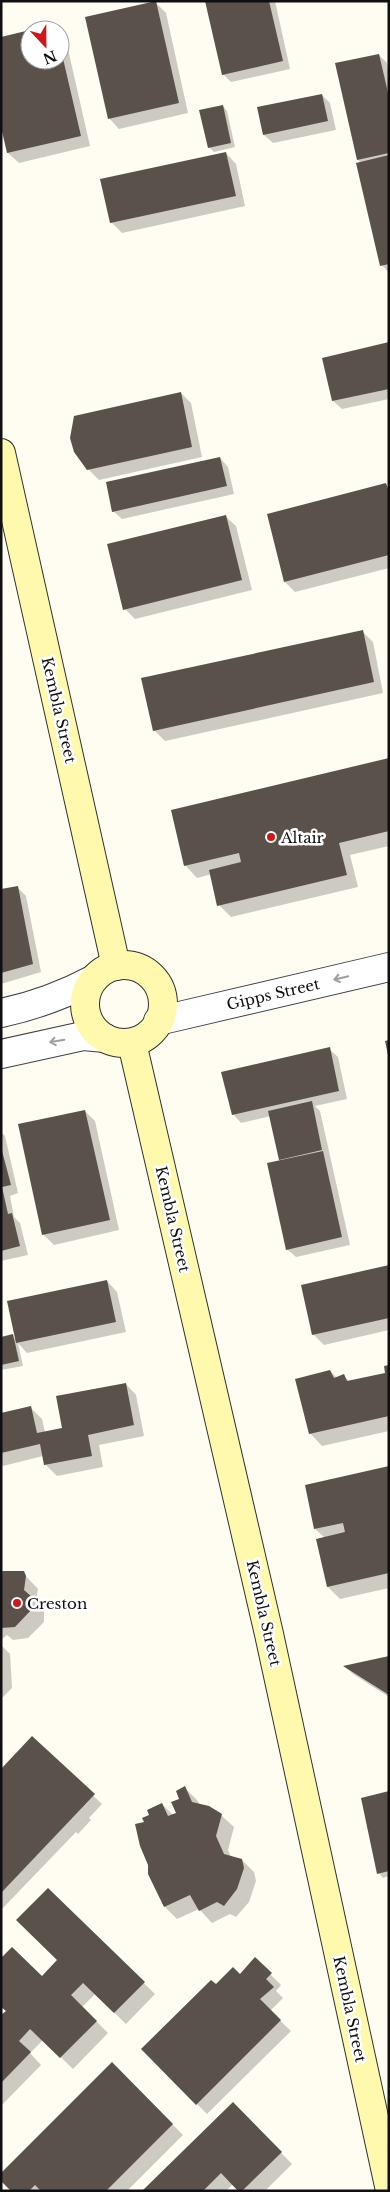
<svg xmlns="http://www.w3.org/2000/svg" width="390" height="2192" viewBox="0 0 390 2192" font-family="'Libre Baskerville',serif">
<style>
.shadow{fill:#0003}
.building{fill:#59514a}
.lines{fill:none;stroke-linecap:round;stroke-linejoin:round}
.street-casing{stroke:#424242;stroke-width:30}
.secondary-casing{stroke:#313131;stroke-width:30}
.street{stroke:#fff;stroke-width:28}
.secondary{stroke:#fff9ad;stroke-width:28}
.oneway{stroke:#9f9f9f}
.poi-dot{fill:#ce191b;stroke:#fff;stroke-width:2}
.labels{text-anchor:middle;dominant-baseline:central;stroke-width:5;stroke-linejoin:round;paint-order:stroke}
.street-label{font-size:15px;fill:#0f0f0f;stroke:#fff}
.poi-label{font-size:15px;fill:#0f0f0f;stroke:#fff;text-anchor:start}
</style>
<rect width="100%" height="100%" fill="#fffdf2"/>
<g class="shadow">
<polygon points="206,1 275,1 290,69 231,82 223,74"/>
<polygon points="156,3 166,13 188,113 119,129 109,118"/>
<polygon points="60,31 65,36 90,146 19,163 8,153 30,32 30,60 60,60"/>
<polygon points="379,55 387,63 389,71 389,273 382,265 361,163 358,160 337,64"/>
<polygon points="322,95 330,103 336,130 273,143 264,135"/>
<polygon points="223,106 227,111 235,147 214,152 209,147"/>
<polygon points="226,153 236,164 245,206 122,233 111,222"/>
<polygon points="389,343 389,399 342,409 333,401"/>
<polygon points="181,393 191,403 202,457 99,480 88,469"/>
<polygon points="220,458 228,467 234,494 122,519 113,511"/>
<polygon points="386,485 389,487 389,568 295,592 285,582"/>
<polygon points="225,516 236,526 252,590 135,619 125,609"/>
<polygon points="362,631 373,642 383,693 165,741 154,730"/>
<polygon points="389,759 389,846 350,855 358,887 231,917 219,905 212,874 197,878 185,865"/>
<polygon points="17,887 26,896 41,972 1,984 1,890"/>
<polygon points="329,1049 338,1057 347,1099 315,1106 320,1111 350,1245 296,1257 287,1249 280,1162 271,1116 241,1123 233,1114"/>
<polygon points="85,1111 95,1121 119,1230 54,1245 43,1234"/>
<polygon points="1,1132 5,1136 18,1193 10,1196 14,1217 20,1223 28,1255 1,1261"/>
<polygon points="389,1267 389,1330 324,1345 313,1334"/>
<polygon points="107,1281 117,1292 126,1332 27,1353 18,1343 23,1366 1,1370 1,1338 12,1336 16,1340"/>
<polygon points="389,1366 389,1431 322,1446 310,1433 330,1371 337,1378 344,1376 350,1382 387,1374"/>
<polygon points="126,1384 136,1395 144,1436 99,1445 103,1467 57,1476 45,1464 43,1456 3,1466 1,1464 1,1408 3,1414 30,1407 42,1419 45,1432 64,1429"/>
<polygon points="389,1468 389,1588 340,1599 328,1587 325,1538 315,1529"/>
<polygon points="23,1573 38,1589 36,1602 44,1611 44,1622 28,1638 13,1640 7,1635 1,1640 1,1574"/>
<polygon points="1,1645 10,1654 12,1688 1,1699"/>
<polygon points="389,1657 389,1697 353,1674 345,1667"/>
<polygon points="33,1738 102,1804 89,1818 91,1820 78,1834 76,1832 1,1910 1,1771"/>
<polygon points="185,1788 197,1800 200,1805 221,1815 234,1827 228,1850 231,1857 242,1860 254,1872 256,1881 249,1902 236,1917 230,1914 212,1923 199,1909 177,1919 165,1907 149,1873 145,1822 162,1804 173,1815 177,1814"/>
<polygon points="389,1793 389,1876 383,1878 379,1873"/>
<polygon points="48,1889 155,1994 126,2024 95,1994 82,2007 108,2033 73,2069 43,2040 30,2053 41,2065 1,2106 1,2017 59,1960"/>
<polygon points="255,1959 281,1985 276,1991 283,1998 270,2011 291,2031 207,2114 142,2049 240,1975"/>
<polygon points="112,2064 183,2135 127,2191 13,2191"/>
<polygon points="233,2104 292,2164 265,2191 240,2191 233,2184 226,2191 144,2191"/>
</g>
<g class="building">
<polygon points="156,1 179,103 108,119 85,17"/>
<polygon points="205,1 269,1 283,61 222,75"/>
<polygon points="55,24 56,30 34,30 34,29"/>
<polygon points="30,30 30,60 60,60 61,50 81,136 7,153 1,127 1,37"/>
<polygon points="379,54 389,97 389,153 357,160 335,63"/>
<polygon points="322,94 328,121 263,135 257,107"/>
<polygon points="223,105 231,143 208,148 199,110"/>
<polygon points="226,152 236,196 110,223 100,179"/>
<polygon points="389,155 389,264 380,266 356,163"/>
<polygon points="389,342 389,389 332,401 322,358"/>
<polygon points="181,392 192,447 87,470 74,452 70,438 74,416"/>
<polygon points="220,457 227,486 112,512 106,482"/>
<polygon points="386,483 389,492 389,555 284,582 267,514"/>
<polygon points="226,515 242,580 123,610 107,544"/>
<polygon points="363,630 374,682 153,731 141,678"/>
<polygon points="389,758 389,831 339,843 347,875 217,906 209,870 241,862 239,853 184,866 171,810"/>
<polygon points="18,886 33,964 1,973 1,889"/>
<polygon points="389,1040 389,1054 388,1055 385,1041"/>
<polygon points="330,1047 339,1091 232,1115 221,1072"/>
<polygon points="312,1101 322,1150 279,1160 268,1111"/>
<polygon points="85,1110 110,1220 42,1235 18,1124"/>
<polygon points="1,1147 11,1185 2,1187 8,1214 12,1213 20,1246 1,1251"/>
<polygon points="323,1151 342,1237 286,1250 267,1163"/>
<polygon points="389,1265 389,1318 312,1335 301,1285"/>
<polygon points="107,1280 116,1322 16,1343 7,1301"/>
<polygon points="13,1334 19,1361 1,1365 1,1337"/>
<polygon points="389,1365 389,1416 309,1434 295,1379 330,1370 334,1378 344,1374 347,1381 385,1373 384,1366"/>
<polygon points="126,1383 134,1425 88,1435 92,1456 44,1465 40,1444 1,1453 1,1413 31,1406 37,1433 62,1428 56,1396"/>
<polygon points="389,1466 389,1573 327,1587 316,1539 345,1532 343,1523 314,1529 305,1485"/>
<polygon points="3,1571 24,1571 26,1576 24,1590 32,1597 32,1609 15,1627 1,1628 1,1572"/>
<polygon points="389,1656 389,1695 343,1666"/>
<polygon points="32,1736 95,1794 1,1893 1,1769"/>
<polygon points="185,1786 192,1802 209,1806 222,1814 216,1836 224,1854 242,1859 244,1868 237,1889 224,1906 217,1902 199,1911 190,1895 164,1907 148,1874 148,1865 140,1846 135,1824 144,1822 142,1818 149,1815 147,1810 162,1803 168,1816 176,1813 171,1802 179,1799 176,1791"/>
<polygon points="389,1791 389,1871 377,1874 361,1798"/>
<polygon points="48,1888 145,1982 114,2013 83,1983 71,1995 97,2021 60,2058 30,2029 19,2041 31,2052 1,2083 1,2015 6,2011 1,2007 1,1958 12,1947 42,1976 57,1960 16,1920"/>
<polygon points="255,1957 272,1973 266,1979 274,1987 260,1999 281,2020 196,2105 141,2049 211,1980 216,1984 233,1967 240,1974"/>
<polygon points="112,2062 173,2124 106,2191 41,2191 35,2185 29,2191 11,2191 1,2181 1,2173"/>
<polygon points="233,2102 282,2152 242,2191 238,2191 221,2173 203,2191 142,2191"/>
</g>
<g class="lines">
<g class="street-casing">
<g id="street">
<path d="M1,1013C34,1006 64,995 94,979"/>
<polyline points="158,1021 389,967"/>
<polyline points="1,1054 83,1036 105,1038"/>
</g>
</g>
<g class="secondary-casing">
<g id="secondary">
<polyline points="1,453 116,966"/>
<circle cx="124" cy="1004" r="39"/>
<polyline points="132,1043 269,1634 389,2186"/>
</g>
</g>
<use href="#street" class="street"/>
<use href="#secondary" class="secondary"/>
</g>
<defs><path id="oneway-shaft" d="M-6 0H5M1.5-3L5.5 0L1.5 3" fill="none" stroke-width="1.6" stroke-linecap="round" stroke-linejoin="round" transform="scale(1.25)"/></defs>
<g class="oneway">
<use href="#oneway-shaft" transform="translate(341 978) rotate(167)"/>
<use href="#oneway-shaft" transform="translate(57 1041) rotate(170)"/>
</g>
<g class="poi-dot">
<circle cx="271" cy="837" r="5"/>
<circle cx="17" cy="1603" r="5"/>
</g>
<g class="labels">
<g class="street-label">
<text transform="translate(59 710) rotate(77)">Kembla Street</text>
<text transform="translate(273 994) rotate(-13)">Gipps Street</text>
<text transform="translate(173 1219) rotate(77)">Kembla Street</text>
<text transform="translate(264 1613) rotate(77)">Kembla Street</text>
<text transform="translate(350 2009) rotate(78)">Kembla Street</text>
</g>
<g class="poi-label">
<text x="281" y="837">Altair</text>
<text x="27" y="1603">Creston</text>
</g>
</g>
<rect width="390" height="2192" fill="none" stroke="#0f0f0f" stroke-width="5"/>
<g transform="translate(45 45) rotate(158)"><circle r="24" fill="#ffffff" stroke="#9f9f9f"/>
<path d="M0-4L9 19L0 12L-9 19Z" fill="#ce191b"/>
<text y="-8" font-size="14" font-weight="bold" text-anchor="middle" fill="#0f0f0f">N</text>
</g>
</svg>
